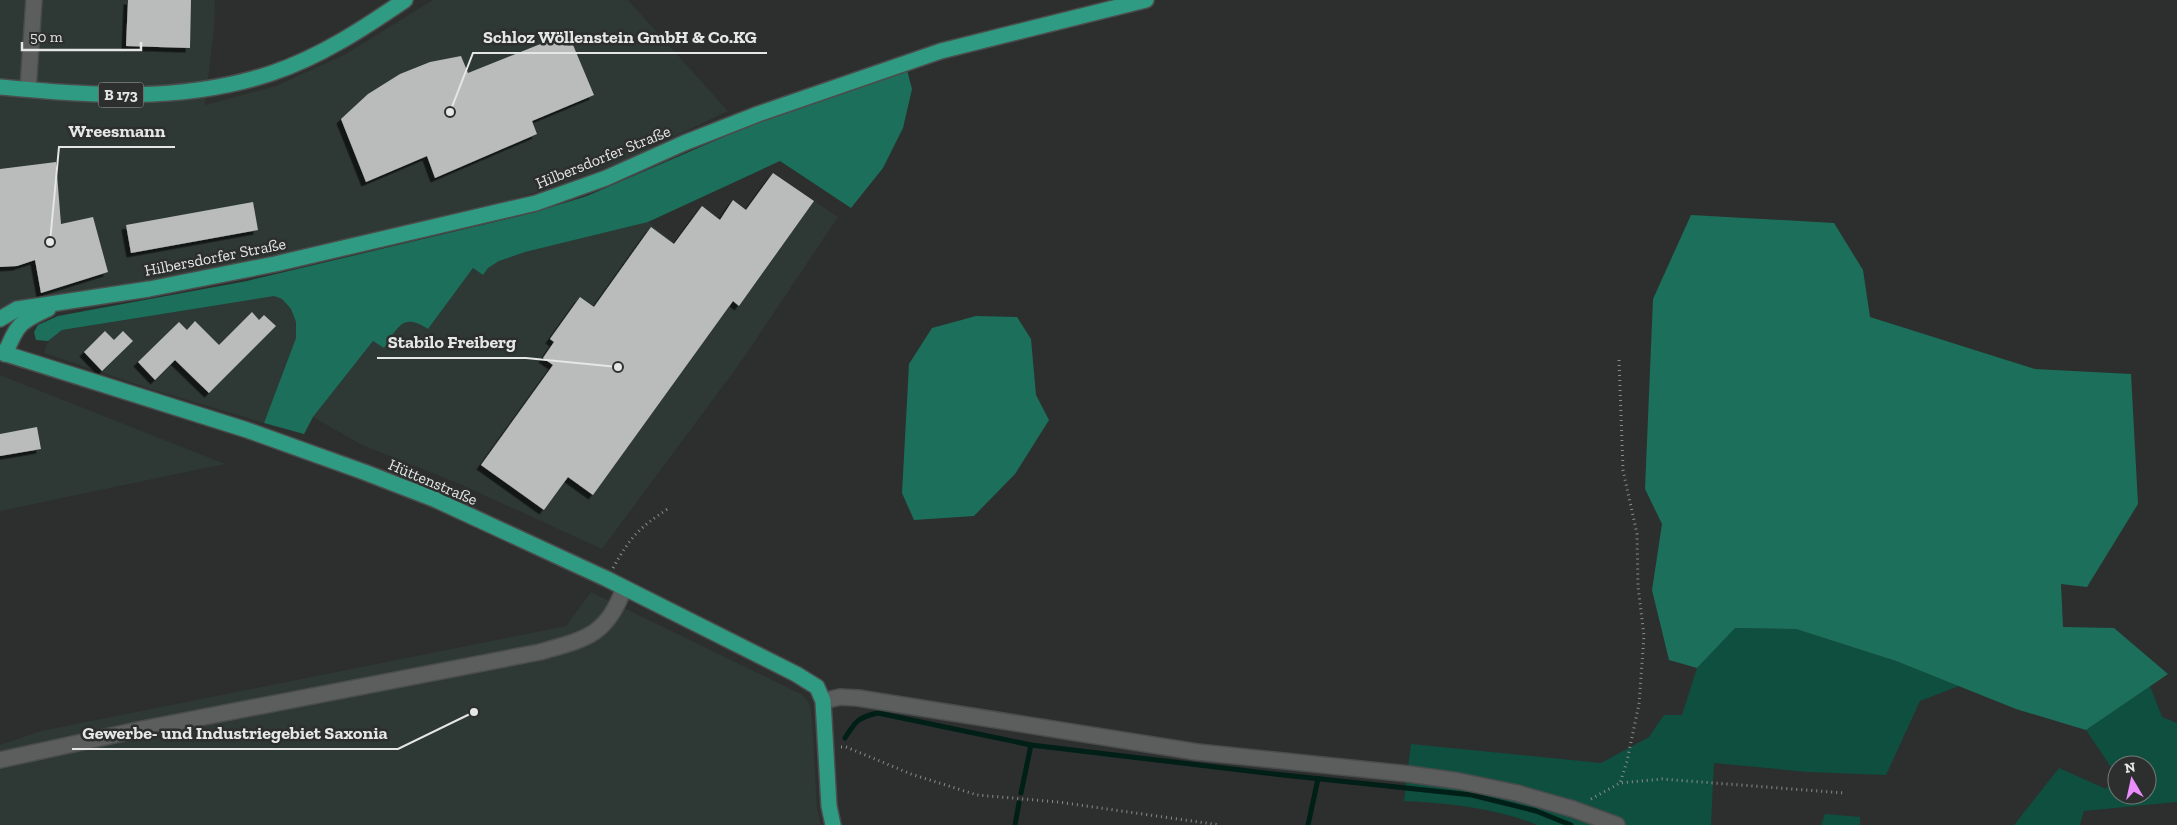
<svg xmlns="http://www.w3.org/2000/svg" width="2177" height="825" viewBox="0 0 2177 825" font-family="'Zilla Slab',serif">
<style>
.built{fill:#2e3834}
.green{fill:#0e4f3f;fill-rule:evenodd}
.forest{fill:#1c6f5a}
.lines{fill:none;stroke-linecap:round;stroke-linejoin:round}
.stream{stroke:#001f17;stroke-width:5}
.building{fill:#b9bcbb;filter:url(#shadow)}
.minor-casing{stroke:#4a4d4c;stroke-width:18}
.major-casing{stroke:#4a4d4c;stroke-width:18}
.path{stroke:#8a8c8c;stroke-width:3;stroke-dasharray:1 4;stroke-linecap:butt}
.minor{stroke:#5b5e5d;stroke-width:15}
.major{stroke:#309b83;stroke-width:15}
.labels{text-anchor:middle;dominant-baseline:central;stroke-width:5;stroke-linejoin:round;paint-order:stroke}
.shield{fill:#2c2f2e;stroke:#aeafaf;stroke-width:1}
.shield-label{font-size:15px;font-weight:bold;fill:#e5e6e6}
.street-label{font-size:16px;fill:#e5e6e6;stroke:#2c2f2e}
.leader{fill:none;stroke:#e5e6e6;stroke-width:2}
.callout-dot{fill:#e5e6e6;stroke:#2c2f2e;stroke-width:2}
.callout-label{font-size:18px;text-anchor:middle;font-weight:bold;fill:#e5e6e6;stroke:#2c2f2e;stroke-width:5;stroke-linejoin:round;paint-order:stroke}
</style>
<defs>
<filter id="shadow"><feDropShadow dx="-4.5" dy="4.5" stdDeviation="0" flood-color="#0009"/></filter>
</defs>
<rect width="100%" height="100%" fill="#2c2f2e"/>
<g class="built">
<polygon points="0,0 215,0 214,30 205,105 276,86 346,54 433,0 628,0 728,111 623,161 546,189 504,202 394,230 162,278 47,300 0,313"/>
<polygon points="773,173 838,217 743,359 602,549 462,485 360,444 313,417 373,341 384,347 398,327 410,320 416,321 428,329 473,268 483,275 488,268 499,261 525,252 643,223 648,222 675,243 702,206 719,219 733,200 746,210"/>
<polygon points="274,296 282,299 291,309 296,322 296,338 264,423 154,390 44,353 48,341 62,330"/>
<polygon points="0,375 225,464 0,511"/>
<polygon points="591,592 803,695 810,705 812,719 817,807 821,825 0,825 0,745 41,731 566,626"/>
</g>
<g class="green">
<path d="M1734,628L1796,629L1896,661L1959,686L1920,701L1886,775L1808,772L1714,763L1711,825H1537C1496,808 1448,803 1404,801L1411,744L1601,763L1649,737L1664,715H1682L1697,668Z"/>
<path d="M2150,686L2162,717L2177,723V802L2084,811L2080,825H2014L2059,768L2106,789L2115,773L2086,730ZM2117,765H2147V795H2117Z"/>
<polygon points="1825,814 1860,817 1860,825 1821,825"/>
</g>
<g class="forest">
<path d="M907,70L912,89L903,128L883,168L851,208L780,161L648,222L525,252L499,261L488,268L483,275L473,268L428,329C403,312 398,327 384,348L373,341L313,417L304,434L264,423L296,338V322L291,309L282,299L274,296L62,330L48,341L36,340L34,332L38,325L58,316L247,281L532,213L587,196L749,126Z"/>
<polygon points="1691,215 1834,223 1863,270 1870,317 2035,369 2131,374 2138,504 2087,587 2061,584 2063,627 2114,628 2168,674 2086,730 2016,709 1896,661 1796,629 1735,628 1697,668 1669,660 1652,590 1662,524 1645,489 1653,299"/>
<polygon points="976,316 1017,317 1031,339 1036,395 1049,420 1015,474 974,516 914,520 902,493 909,364 932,328"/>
</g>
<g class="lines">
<g class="stream">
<path d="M845,738C855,722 858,717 878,713L1031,745L1274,774L1472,795L1536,811L1571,825"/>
<polyline points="1021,793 1031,745"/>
<polyline points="1015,825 1019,803"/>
<polyline points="1308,825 1318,779"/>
</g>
</g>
<g class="building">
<polygon points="128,0 191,0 190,48 126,46"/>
<polygon points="568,33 594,95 532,121 537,134 435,178 427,156 366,182 341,119 368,94 400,74 430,62 461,56 468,73"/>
<polygon points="56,162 61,224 93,217 108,272 41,293 35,260 17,266 0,267 0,169"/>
<polygon points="773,173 814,201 739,306 733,301 593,495 568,477 544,510 481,465 553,365 543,358 554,342 550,339 580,297 594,307 651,227 674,244 702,206 720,220 733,200 746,210"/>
<polygon points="253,202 258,230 131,253 126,225"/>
<polygon points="252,312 259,320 264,315 276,326 209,393 175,360 155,380 138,362 179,322 187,330 195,321 219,345"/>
<polygon points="105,331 114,340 123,331 133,341 102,371 84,352"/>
<polygon points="37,427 41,449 0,456 0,434"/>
</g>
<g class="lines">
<g class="minor-casing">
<g id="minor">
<polyline points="28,89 34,0"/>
<polyline points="823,701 840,697 858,698 1197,752 1409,774 1459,781 1517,793 1573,809 1617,825"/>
<path d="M0,760L142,729L540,652C585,639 607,636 624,588"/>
</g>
</g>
<g class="major-casing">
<g id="major">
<path d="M0,87C91,96 183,103 272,73C320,57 364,28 405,0"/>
<polyline points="0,319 17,309 149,289 275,264 536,203 606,178 684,143 758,114 941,51 1146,0"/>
<polyline points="0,352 247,430 364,472 434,499 607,579 796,674 817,687 823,701 829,806 833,825"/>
<path d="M5,354C17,325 19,322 48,309"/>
</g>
</g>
<g class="path">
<polyline points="1619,360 1623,470 1637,534 1638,586 1644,636 1639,704 1627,761 1620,783"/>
<path d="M613,568C631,536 639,528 669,508"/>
<polyline points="841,747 846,747 911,774 977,795 1058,802 1220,825"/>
<polyline points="1591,799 1620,783 1662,779 1844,793"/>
</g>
<use href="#minor" class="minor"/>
<use href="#major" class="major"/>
</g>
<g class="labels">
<rect class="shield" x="98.5" y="82.5" width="45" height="25" rx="4"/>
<g class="shield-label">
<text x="121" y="95">B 173</text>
</g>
<g class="street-label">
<text transform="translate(603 157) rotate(-22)">Hilbersdorfer Straße</text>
<text transform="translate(215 257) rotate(-11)">Hilbersdorfer Straße</text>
<text transform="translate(433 482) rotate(23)">Hüttenstraße</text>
</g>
</g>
<path class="leader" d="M450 112L473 53H767M50 242L59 147H175M618 367L526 358H377M474 712L398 749H72"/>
<g class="callout-dot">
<circle cx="450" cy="112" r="5"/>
<circle cx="50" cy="242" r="5"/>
<circle cx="618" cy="367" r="5"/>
<circle cx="474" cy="712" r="5"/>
</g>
<g class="callout-label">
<text x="620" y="43">Schloz Wöllenstein GmbH &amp; Co.KG</text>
<text x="117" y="137">Wreesmann</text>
<text x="452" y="348">Stabilo Freiberg</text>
<text x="235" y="739">Gewerbe- und Industriegebiet Saxonia</text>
</g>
<g transform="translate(2132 780) rotate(351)"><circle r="24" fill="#2c2f2e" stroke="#767878"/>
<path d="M0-4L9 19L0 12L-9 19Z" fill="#eb8dfc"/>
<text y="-8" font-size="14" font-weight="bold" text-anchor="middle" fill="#e5e6e6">N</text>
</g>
<path d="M22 42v8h119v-8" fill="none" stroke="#e5e6e6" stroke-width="2.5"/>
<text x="30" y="42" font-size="15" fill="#e5e6e6" stroke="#2c2f2e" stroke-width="4" paint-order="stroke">50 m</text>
</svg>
